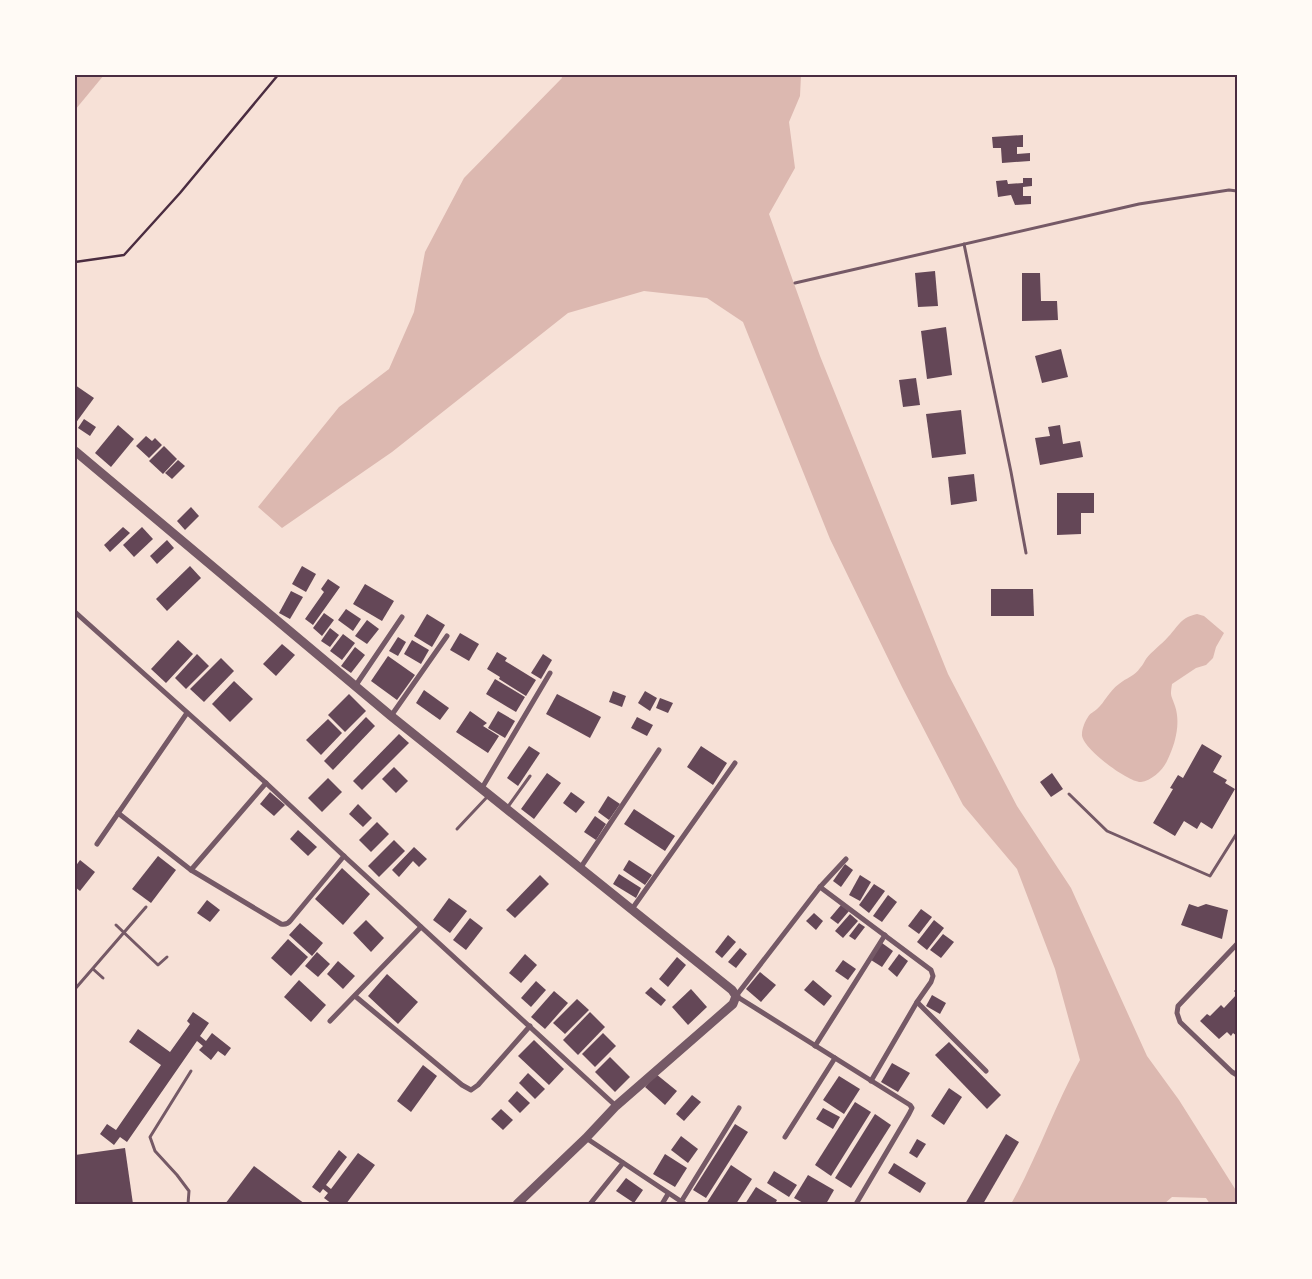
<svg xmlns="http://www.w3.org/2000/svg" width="1312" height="1279" viewBox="0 0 1312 1279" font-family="Lora,serif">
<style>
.water{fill:#dcb8b0}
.building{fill:#644757}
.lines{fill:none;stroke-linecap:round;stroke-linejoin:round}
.path{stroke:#4a2c40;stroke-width:2.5}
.service{stroke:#755966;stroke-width:3}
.minor{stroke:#755966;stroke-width:5}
.tertiary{stroke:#755966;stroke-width:9}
.neatline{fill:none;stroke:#4a2c40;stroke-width:2}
</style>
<rect width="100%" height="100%" fill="#f7e1d7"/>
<g class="water">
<polygon points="75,75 104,75 75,110"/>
<path d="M561,75H801L800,96L789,122L795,168L769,214L820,356L948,674L1017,806L1071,888L1147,1056L1179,1100L1237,1192V1204H1210L1206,1198L1172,1197L1164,1204H1011C1037,1158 1054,1107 1080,1060L1055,969L1017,869L963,805L902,687L830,539L743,322L707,298L644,291L568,313L392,452L282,528L258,507L339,407L389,369L414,312L425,252L464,178L562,78Z"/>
<path d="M1197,614L1204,616L1224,633L1216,647L1213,658L1206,665L1196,668L1172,684C1170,697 1171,694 1175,706C1181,724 1175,745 1167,761C1163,770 1151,781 1141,782C1129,783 1080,747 1082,734C1082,729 1085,721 1088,717C1090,713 1094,712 1097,709C1105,702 1109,691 1119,684C1126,678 1135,676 1140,668C1143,665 1144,662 1146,659C1152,651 1161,645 1168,637C1174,631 1179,622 1186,618C1189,616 1193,615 1197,614Z"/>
</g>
<g class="building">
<polygon points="1023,135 1023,147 1017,147 1017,154 1030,153 1030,161 1002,163 1001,148 993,148 992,137"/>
<polygon points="1023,178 1032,178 1032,186 1023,187 1023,196 1031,196 1031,204 1015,205 1011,195 998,197 996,181 1007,180 1008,184 1023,183"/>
<polygon points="935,271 938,306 918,307 915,273"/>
<polygon points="1022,273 1040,273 1041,301 1057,301 1058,320 1022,321"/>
<polygon points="946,327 952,375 927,379 921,331"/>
<polygon points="1061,349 1068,377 1042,383 1035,356"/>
<polygon points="916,378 920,405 903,407 899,380"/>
<polygon points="75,385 94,398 75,424"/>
<polygon points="961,410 966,454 932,458 926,414"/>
<polygon points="84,419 96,427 90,436 78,428"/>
<polygon points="118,425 134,439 111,467 95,453"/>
<polygon points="1060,425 1063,444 1080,441 1083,457 1040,465 1035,438 1050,436 1048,427"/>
<polygon points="146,436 152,441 155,438 162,445 149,458 136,446"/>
<polygon points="164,446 177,459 163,474 149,461"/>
<polygon points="178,460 185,466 172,479 165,473"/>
<polygon points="974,474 977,501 951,505 948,477"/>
<polygon points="1057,493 1094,493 1094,513 1081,513 1081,534 1057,535"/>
<polygon points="191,507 199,516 185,530 177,521"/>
<polygon points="123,527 130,533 110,552 104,545"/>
<polygon points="142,527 153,539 134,557 123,545"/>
<polygon points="167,540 174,548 157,564 150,556"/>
<polygon points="190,566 201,578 167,611 156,599"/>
<polygon points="302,566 316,574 306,592 292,584"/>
<polygon points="328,579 340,587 313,625 305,619 324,592 321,589"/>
<polygon points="365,584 394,601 382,621 353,604"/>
<polygon points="991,589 1033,589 1034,616 991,616"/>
<polygon points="291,591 303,597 290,619 279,613"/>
<polygon points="346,609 361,619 353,631 338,620"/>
<polygon points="324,613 334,620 322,636 313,628"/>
<polygon points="427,614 445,625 432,647 414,636"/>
<polygon points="367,620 379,629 367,644 355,636"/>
<polygon points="330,628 339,635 330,647 321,641"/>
<polygon points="460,633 479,644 469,661 450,650"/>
<polygon points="343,634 355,643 342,660 330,651"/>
<polygon points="398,637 406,642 398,656 389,651"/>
<polygon points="178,640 193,654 166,683 151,669"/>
<polygon points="412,640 429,650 421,664 404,654"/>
<polygon points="282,644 295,655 276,676 263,664"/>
<polygon points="355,647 365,655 351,673 341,666"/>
<polygon points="497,652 507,658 505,661 536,680 526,696 499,679 500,677 487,669"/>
<polygon points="197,654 209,666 186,689 175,678"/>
<polygon points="543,654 552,660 541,679 531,673"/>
<polygon points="388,656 415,675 397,700 371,681"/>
<polygon points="221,658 234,671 204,702 190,689"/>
<polygon points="495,679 525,697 516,712 486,694"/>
<polygon points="234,681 253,699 230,722 212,704"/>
<polygon points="424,690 449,708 440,720 416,703"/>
<polygon points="613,691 626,696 622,707 609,702"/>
<polygon points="645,691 657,698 650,711 638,703"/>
<polygon points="349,694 366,711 345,732 328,715"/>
<polygon points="557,694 601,717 590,738 546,714"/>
<polygon points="660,698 673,703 668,713 656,708"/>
<polygon points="470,711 487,723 483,726 499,736 488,753 456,732"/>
<polygon points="498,711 515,721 505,738 488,728"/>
<polygon points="366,717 375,726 333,770 324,761"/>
<polygon points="637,717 653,725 647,736 631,728"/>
<polygon points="328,719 342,733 321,755 306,740"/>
<polygon points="399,734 409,743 362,790 353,781"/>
<polygon points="1202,744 1222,756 1213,772 1227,780 1225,783 1235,789 1212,829 1201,822 1197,829 1184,821 1175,836 1153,823 1173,789 1170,788 1178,775 1183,778"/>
<polygon points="529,746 540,753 518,786 507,778"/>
<polygon points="701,746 727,763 713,785 687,767"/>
<polygon points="394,767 408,781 396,793 382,779"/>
<polygon points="547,773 561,783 534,819 521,809"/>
<polygon points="1052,773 1063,789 1051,797 1040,782"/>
<polygon points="328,778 342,792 322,812 308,798"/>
<polygon points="270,792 285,805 274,816 260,804"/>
<polygon points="571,792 585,802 576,813 563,803"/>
<polygon points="608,796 620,804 609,820 598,812"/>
<polygon points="358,804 372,818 363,827 349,814"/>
<polygon points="634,809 675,836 665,851 624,824"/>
<polygon points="595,816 606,824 596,840 584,832"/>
<polygon points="377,822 389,834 371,852 359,840"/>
<polygon points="298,830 317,847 308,856 290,839"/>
<polygon points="394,840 405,851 379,877 368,866"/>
<polygon points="414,847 427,859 419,867 413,861 399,877 392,870"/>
<polygon points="158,856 176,870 151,903 132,889"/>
<polygon points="80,860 95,872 80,891 75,887 75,867"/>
<polygon points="629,860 652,875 645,885 623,870"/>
<polygon points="845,864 853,870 841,887 833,881"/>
<polygon points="342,868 370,894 343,925 315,899"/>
<polygon points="619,874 641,888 636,898 613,884"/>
<polygon points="540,875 549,884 515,918 506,910"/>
<polygon points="860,875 871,882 860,901 849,895"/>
<polygon points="874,884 885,891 869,913 859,905"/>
<polygon points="888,895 897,902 882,922 873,916"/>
<polygon points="449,898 467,911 450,933 433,920"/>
<polygon points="207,900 220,910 210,922 197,913"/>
<polygon points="1189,904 1198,907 1206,904 1228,910 1222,939 1181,925"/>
<polygon points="841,905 849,911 838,924 830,918"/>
<polygon points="921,909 932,917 919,934 908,926"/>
<polygon points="814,913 823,921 816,930 806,921"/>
<polygon points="850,914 858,921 843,938 835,931"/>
<polygon points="470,918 483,928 466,950 453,940"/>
<polygon points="366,920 384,938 371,952 353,933"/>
<polygon points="934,920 944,928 927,950 917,942"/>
<polygon points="300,923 323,943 312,956 289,935"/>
<polygon points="859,923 865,927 855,940 849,936"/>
<polygon points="943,934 954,942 941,958 930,950"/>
<polygon points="728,935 736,942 722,958 715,952"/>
<polygon points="288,939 308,957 291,976 271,958"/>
<polygon points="882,943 893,951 882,967 871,960"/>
<polygon points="740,948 747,954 736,968 728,962"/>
<polygon points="317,952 330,964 318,977 305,966"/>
<polygon points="525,954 537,965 521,983 509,973"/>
<polygon points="899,954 908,961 897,977 888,969"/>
<polygon points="677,957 686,965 668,987 659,979"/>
<polygon points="843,960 856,969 848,980 835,971"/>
<polygon points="338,961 355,976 343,989 327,974"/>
<polygon points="760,972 776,985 761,1002 746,989"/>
<polygon points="387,974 418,1002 398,1024 368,996"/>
<polygon points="299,980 326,1005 311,1022 284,997"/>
<polygon points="813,980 832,996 824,1006 804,990"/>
<polygon points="536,981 546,990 531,1007 521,998"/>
<polygon points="651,987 666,1000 661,1006 645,993"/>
<polygon points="1237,988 1237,1036 1233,1033 1231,1036 1227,1032 1219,1039 1200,1021 1207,1014 1210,1016 1221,1005 1224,1008 1237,994 1234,991"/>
<polygon points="691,989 707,1007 688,1025 672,1007"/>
<polygon points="554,991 568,1003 545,1029 531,1017"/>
<polygon points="932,995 946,1003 940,1014 926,1006"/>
<polygon points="577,999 589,1010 565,1034 553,1023"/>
<polygon points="193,1012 209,1023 200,1036 206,1041 212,1033 231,1048 225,1056 218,1051 211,1060 199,1050 203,1046 197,1041 127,1142 120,1137 114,1145 100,1134 107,1124 116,1130 161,1065 129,1042 138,1029 170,1052 190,1024 187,1021"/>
<polygon points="590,1012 605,1027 578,1055 563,1040"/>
<polygon points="603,1033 616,1046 595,1067 582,1054"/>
<polygon points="534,1040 564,1069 549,1085 518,1056"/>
<polygon points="949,1042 1001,1095 987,1109 935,1055"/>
<polygon points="610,1057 630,1077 615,1092 595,1072"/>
<polygon points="892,1063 910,1073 898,1092 881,1082"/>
<polygon points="423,1065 437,1076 411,1112 397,1101"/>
<polygon points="528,1073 545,1089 535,1099 519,1083"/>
<polygon points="656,1074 677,1091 665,1105 645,1087"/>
<polygon points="839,1076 860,1089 844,1114 823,1100"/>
<polygon points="949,1088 962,1097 944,1125 931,1116"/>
<polygon points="517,1091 530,1103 520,1113 508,1101"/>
<polygon points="692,1095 701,1102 684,1121 676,1114"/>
<polygon points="855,1102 871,1112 831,1176 815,1165"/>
<polygon points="823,1108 840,1117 833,1129 816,1119"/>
<polygon points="501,1109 513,1120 503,1130 491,1119"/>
<polygon points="875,1114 891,1125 851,1188 835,1178"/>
<polygon points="735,1124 748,1132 706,1198 693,1190"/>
<polygon points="1006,1134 1019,1142 983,1204 965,1204"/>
<polygon points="681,1136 698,1149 688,1163 671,1150"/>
<polygon points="917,1139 926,1144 917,1158 909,1153"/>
<polygon points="125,1148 133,1204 75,1204 75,1155"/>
<polygon points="339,1150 347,1157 326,1185 331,1189 358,1153 375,1165 346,1204 332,1204 324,1198 328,1193 323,1189 320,1193 312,1187"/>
<polygon points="665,1154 687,1168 675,1187 653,1174"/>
<polygon points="894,1163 926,1183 920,1193 888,1173"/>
<polygon points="731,1165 752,1179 736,1204 706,1204"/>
<polygon points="254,1166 305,1204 225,1204"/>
<polygon points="774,1171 797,1185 789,1197 767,1183"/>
<polygon points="808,1175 834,1190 826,1204 805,1204 794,1198"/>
<polygon points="626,1178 643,1190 634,1203 616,1191"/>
<polygon points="756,1187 777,1200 775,1204 745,1204"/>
</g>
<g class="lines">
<polyline class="path" points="75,262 124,255 180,193 278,75"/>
<g class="service">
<polyline points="964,244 1011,472 1026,553"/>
<polyline points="795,283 1139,204 1229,190 1237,191"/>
<polyline points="1069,794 1107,831 1210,876 1237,833"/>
<polyline points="507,808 530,776"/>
<polyline points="457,829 488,796"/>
<polyline points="116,925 158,965 167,957"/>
<polyline points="93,969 103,978"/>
<polyline points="75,989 146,907"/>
<polyline points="188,1204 189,1191 177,1175 155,1151 150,1137 191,1071"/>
</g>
<g class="minor">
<polyline points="75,612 266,783 344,856 616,1106"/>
<polyline points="356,685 402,617"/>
<polyline points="391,716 447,636"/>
<polyline points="482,788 550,673"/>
<path d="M118,813L191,870L281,924C285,925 288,924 291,920L344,856"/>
<polyline points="97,844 187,713"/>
<polyline points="846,859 820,887 736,996 910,1105 912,1108 909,1114 856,1204"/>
<polyline points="581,867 659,750"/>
<polyline points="191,870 266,783"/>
<polyline points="820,887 931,970 933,976 931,982 917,1002 871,1081"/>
<polyline points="632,909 735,763"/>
<polyline points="1237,944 1178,1006 1177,1013 1180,1022 1232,1072 1237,1075"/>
<polyline points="355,996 462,1085 471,1090 478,1085 530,1026"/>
<polyline points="917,1002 986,1071"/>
<polyline points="330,1021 421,927"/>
<polyline points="815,1046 885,935"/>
<polyline points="785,1137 835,1058"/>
<polyline points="586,1138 685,1204"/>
<polyline points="681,1202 739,1108"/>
<polyline points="590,1204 623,1163"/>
<polyline points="662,1204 668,1194"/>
</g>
<polyline class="tertiary" points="75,451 391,716 732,990 736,996 733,1004 616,1106 586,1138 517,1204"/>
</g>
<rect width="1312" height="1279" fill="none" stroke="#fffaf5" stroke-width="152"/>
<rect x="76" y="76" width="1160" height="1127" class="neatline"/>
</svg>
